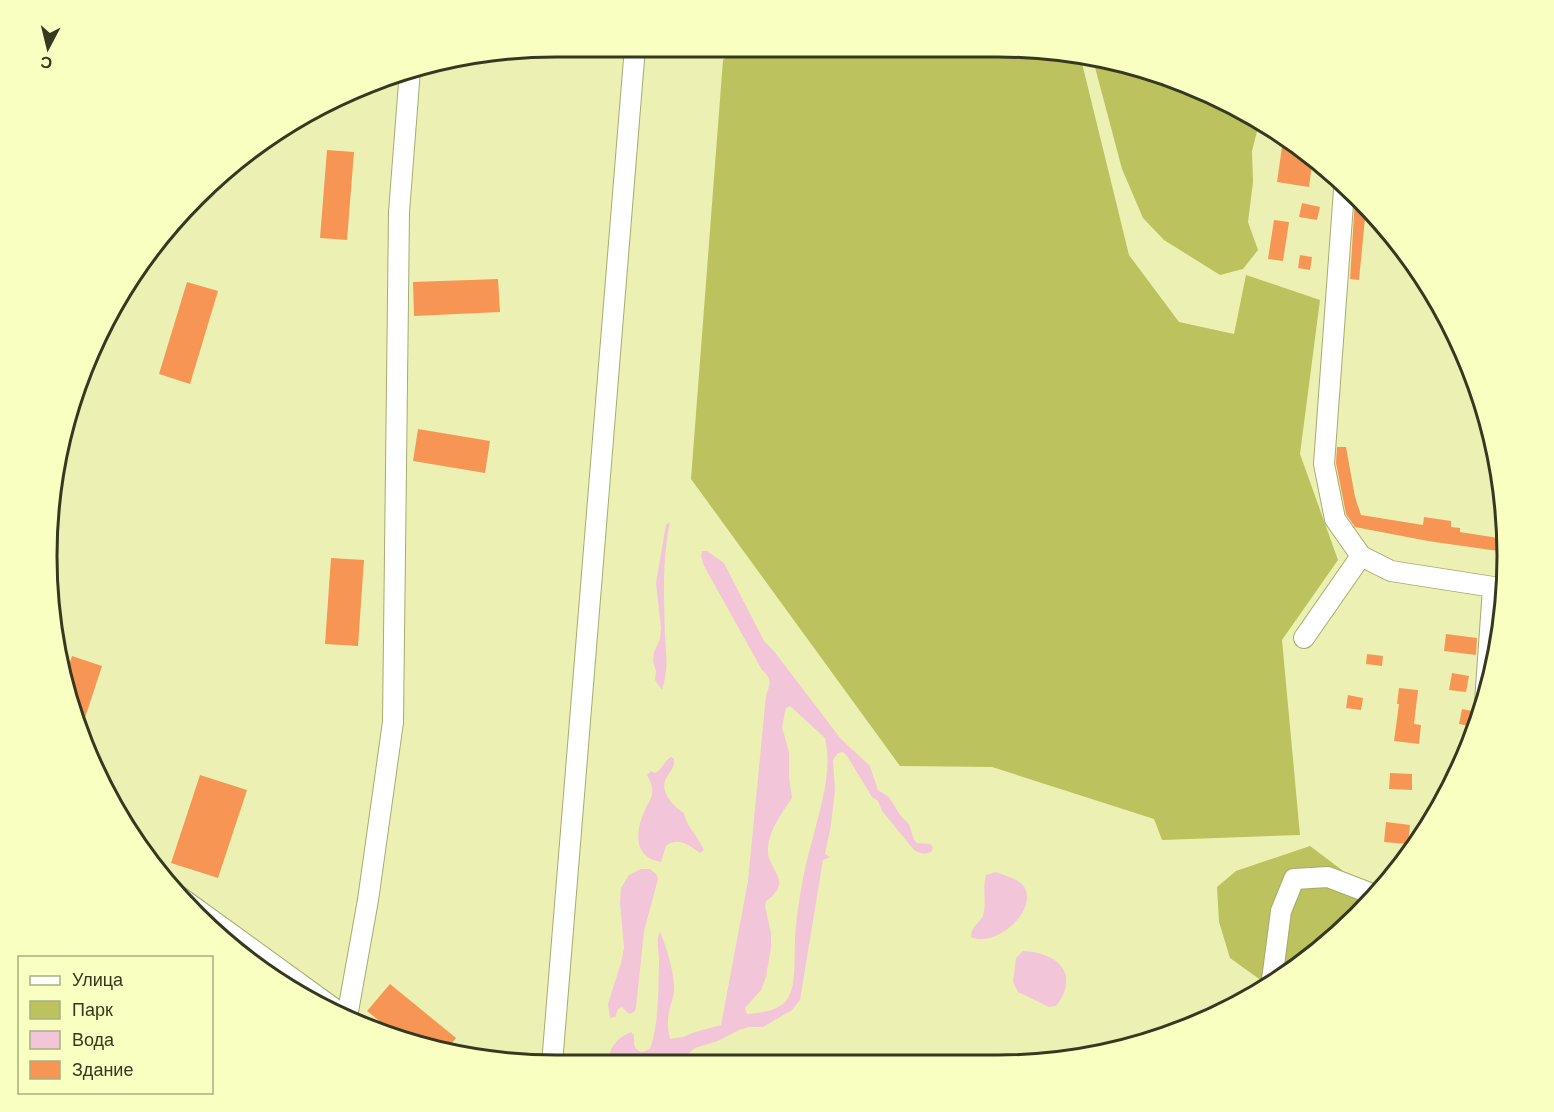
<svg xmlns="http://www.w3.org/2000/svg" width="1554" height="1112" viewBox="0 0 1554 1112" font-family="'Work Sans',sans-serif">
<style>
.green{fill:#bcc25d}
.water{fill:#f3c5d8;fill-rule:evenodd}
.building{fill:#f79555}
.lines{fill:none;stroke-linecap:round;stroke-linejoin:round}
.minor-casing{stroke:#a6ab70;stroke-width:22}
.minor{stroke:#fff;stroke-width:20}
.rim{fill:none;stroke:#363820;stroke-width:3}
</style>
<rect width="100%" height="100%" fill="#ecf1b3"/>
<g class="green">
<polygon points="739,47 998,47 1080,55 1129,255 1179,322 1234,334 1246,275 1320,300 1300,454 1338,560 1282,640 1300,835 1162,840 1154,819 992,767 900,766 691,479 723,60"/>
<polygon points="1092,56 1253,115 1260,120 1252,151 1253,182 1248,222 1258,250 1243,269 1220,275 1164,240 1143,218 1122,169"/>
<polygon points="1310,846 1342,870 1367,904 1334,939 1266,984 1230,958 1219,922 1217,887 1236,871"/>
</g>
<g class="water">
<path d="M670,522C662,559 664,597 665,635C666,657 669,667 662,690L655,680L656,671L653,661L654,652L660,639L661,628L656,583L665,530L666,525Z"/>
<path d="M702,551H707L724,563L764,641L773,650L841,739L870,766L878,790L889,797L900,815L909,824L914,840L917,843L930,844L933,847L932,851C926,855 920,854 914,850L882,811L878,801L872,797L847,756L843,752L838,753L833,760L835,790L831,825L825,854L830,857L823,860L800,1000L792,1010L763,1027H749L739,1030L718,1041L695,1048L684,1057L655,1058L638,1064H608C609,1048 616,1038 631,1032L634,1035C634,1043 633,1049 642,1052L650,1049C659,1023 658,993 659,965C660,954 655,941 660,932C666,945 676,978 674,992C670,1011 665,1018 670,1039L683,1037L695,1032L721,1025L748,881L766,695C771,683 772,679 762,670L704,566L701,556ZM790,706L825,738C833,771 820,809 812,841C804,869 799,897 796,926C793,946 798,982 788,998C780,1011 761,1013 747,1014L745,1008L761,990L766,977L771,948V933L765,906L766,901C768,899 771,898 773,895C789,880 769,868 768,853C767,833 781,814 792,798L789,777V752L782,727L786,708Z"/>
<path d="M671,757L674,759C675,767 671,770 667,777C658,790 673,806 684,813C687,828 698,836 704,850L700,853C690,846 678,836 666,846L661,862C633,858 635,831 645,810C647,804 652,799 652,793C653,786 650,781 647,775L651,771L655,773C663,769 664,761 671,757Z"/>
<polygon points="641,869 650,869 656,874 658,879 644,931 636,1008 634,1012 629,1014 622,1007 618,1009 615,1017 610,1018 608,1004 621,963 624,948 620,902 621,888 629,875"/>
<path d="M996,872C1004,875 1015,878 1022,884C1042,906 998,949 971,937C971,926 979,924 983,916C987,903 982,889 986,875Z"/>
<path d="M1023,951C1057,952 1081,974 1056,1006L1049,1007L1018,992L1013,982L1016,958Z"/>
</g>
<g class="building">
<polygon points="1283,140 1312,164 1309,187 1277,182"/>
<polygon points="327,150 354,152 347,240 320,238"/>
<polygon points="1355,199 1366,208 1359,280 1350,279"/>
<polygon points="1302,203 1320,207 1317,220 1299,217"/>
<polygon points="1274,220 1289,222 1283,261 1268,259"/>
<polygon points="1300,255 1312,257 1310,270 1298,268"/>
<polygon points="498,279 500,312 414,316 413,282"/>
<polygon points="187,282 218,291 190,384 159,374"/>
<polygon points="418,429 490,441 485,473 413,461"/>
<polygon points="1337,447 1346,447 1355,497 1361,515 1423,525 1424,517 1451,521 1451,527 1460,528 1460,532 1505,539 1505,552 1428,541 1355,527 1346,514 1336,463"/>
<polygon points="331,558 364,560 358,646 325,644"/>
<polygon points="1446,634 1477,638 1476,655 1444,651"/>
<polygon points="1367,654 1383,656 1382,666 1366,664"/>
<polygon points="72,656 102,666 82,727 66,674"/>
<polygon points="1452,673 1469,676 1466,692 1449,690"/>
<polygon points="1399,688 1418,690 1414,724 1421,725 1419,744 1394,741 1399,704 1397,704"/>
<polygon points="1348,695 1363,698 1361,710 1346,708"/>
<polygon points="1462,709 1478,712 1475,727 1459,724"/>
<polygon points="1448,768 1459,771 1443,801 1441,800"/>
<polygon points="1390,773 1412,774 1412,790 1389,789"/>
<polygon points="200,775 247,790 218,878 171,863"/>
<polygon points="1386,822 1410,825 1408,844 1384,842"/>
<polygon points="390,984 456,1038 445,1052 424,1048 403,1040 367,1011"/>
</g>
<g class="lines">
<g class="minor-casing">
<g id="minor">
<polyline points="1361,556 1391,571 1506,589"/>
<polyline points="1304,638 1361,556 1335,519 1324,464 1344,190"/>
<polyline points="1485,702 1493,588"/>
<polyline points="173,892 351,1021"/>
<polyline points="1272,980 1281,911 1294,879 1328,877 1375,895"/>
<polyline points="347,1017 368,900 393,722 399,212 410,70"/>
<polyline points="552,1064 635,47"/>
</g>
</g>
<use href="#minor" class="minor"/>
</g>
<path d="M0 0H1554V1112H0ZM556 57H998A499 499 0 0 1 1497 556V556A499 499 0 0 1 998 1055H556A499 499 0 0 1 57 556V556A499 499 0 0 1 556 57Z" fill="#f9ffc0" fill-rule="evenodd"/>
<path class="rim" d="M556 57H998A499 499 0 0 1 1497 556V556A499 499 0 0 1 998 1055H556A499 499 0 0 1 57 556V556A499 499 0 0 1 556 57Z"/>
<rect x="18" y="956" width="195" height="138" fill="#f9ffc0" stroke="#abaf80" stroke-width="1.5"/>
<rect x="30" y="976" width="30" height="9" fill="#ffffff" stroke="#abaf80" stroke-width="1.5"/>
<text x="72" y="986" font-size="18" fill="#363820">Улица</text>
<rect x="30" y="1001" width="30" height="18" fill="#bcc25d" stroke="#abaf80" stroke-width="1.5"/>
<text x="72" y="1016" font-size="18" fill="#363820">Парк</text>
<rect x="30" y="1031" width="30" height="18" fill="#f3c5d8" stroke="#abaf80" stroke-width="1.5"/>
<text x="72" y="1046" font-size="18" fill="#363820">Вода</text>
<rect x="30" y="1061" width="30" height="18" fill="#f79555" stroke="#abaf80" stroke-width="1.5"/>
<text x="72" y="1076" font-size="18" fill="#363820">Здание</text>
<g transform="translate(48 48) rotate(187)" stroke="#f9ffc0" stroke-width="4.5" paint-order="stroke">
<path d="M0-4.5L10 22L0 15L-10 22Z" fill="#363820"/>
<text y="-9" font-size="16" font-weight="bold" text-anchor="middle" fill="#363820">С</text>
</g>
</svg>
